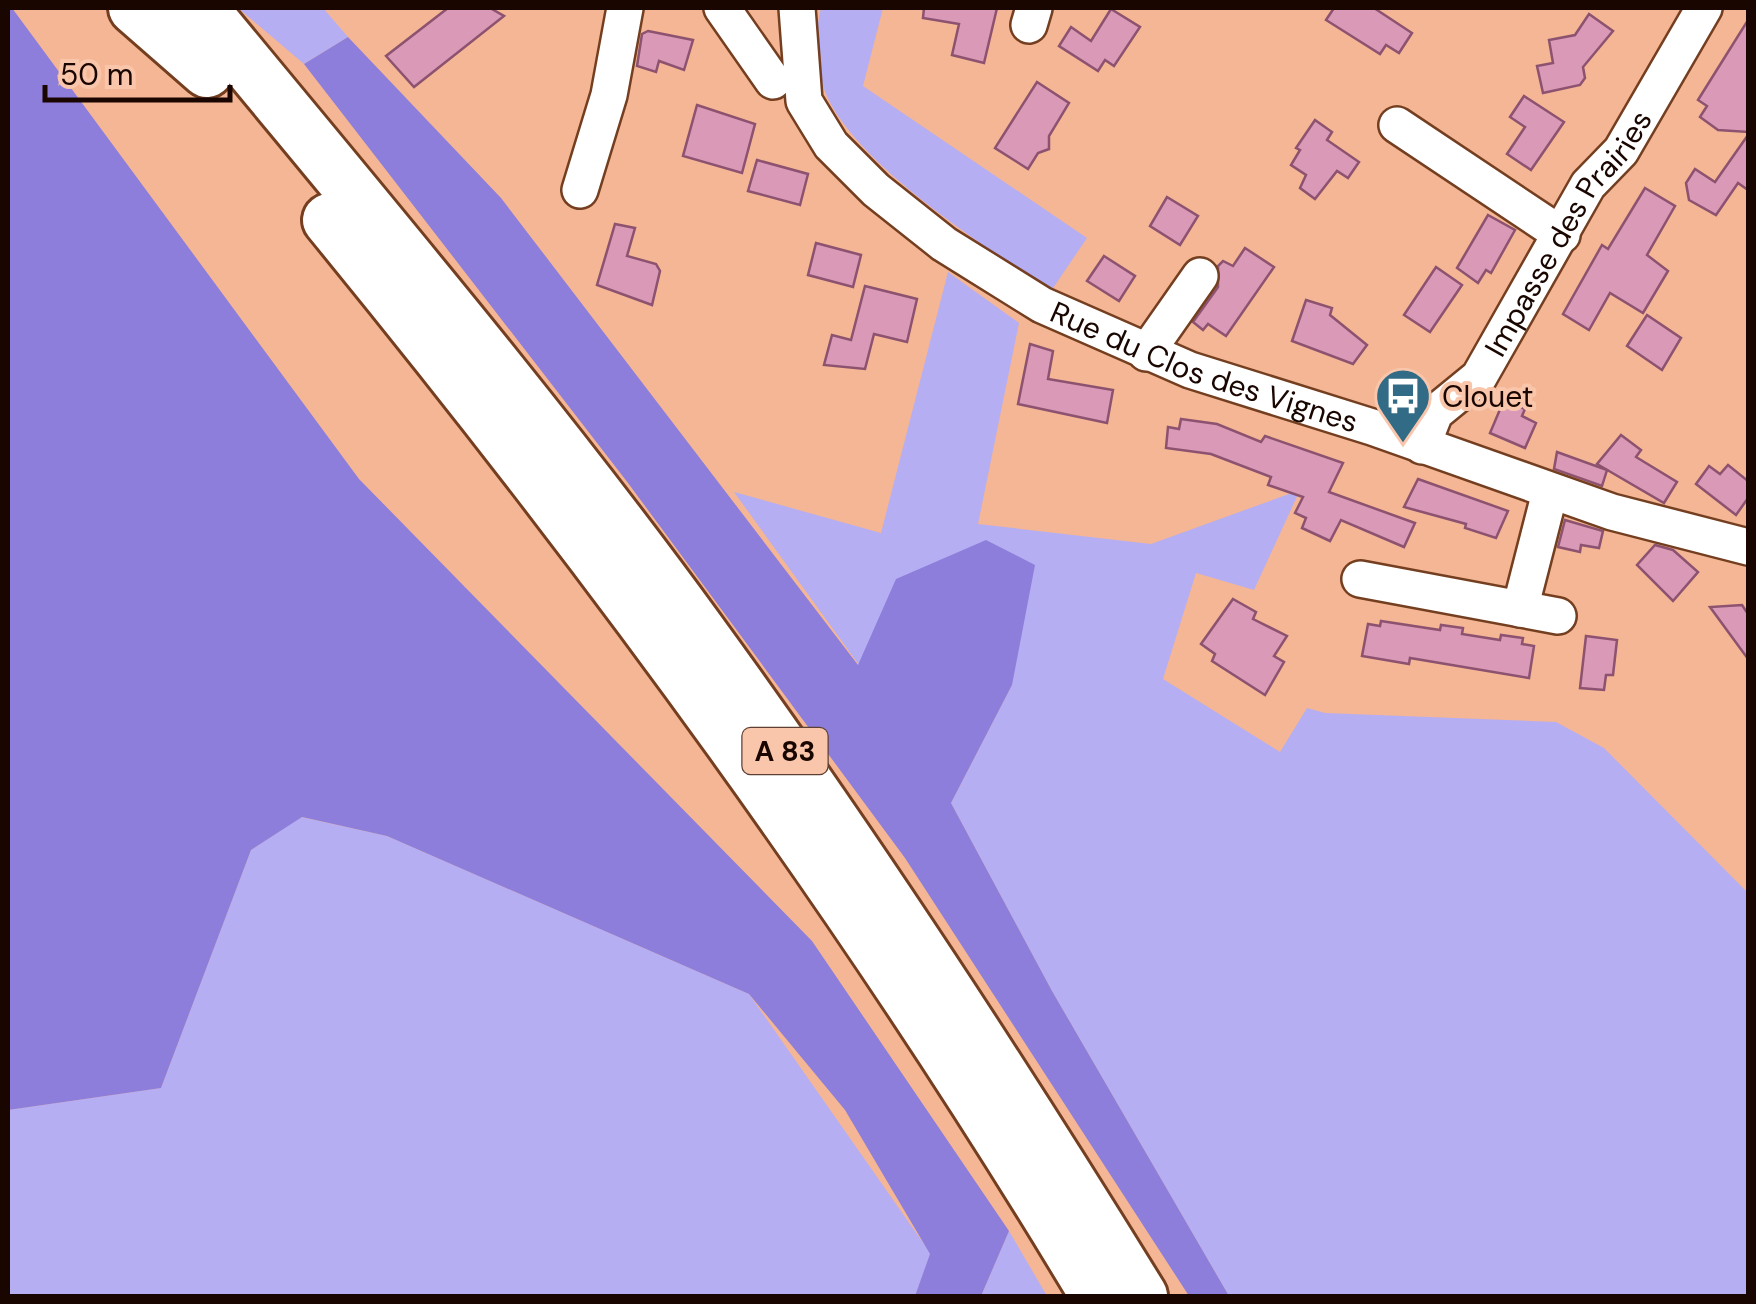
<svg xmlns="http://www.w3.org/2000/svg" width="1756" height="1304" viewBox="0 0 1756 1304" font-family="'DM Sans',sans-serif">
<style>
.green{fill:#b6aef2}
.forest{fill:#8c7eda}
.building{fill:#d999b7;stroke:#8c526f;stroke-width:2.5}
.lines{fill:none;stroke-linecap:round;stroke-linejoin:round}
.minor-casing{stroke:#743f20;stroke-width:40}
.highway-casing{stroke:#743f20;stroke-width:58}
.minor{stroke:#fff;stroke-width:35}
.highway{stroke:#fff;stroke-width:52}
.labels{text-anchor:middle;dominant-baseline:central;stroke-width:8;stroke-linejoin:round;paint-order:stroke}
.shield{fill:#f9c6ab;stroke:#5d4033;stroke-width:2.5}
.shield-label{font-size:28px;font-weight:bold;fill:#1a0600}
.street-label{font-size:30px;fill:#1a0600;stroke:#f9c6ab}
.poi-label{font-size:30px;fill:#1a0600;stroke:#f9c6ab;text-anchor:start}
</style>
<rect width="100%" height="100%" fill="#f4b694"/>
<g class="green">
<polygon points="238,8 323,8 348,37 304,64"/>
<path d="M821,8H883L863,86L1087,238L1051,291C987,247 844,159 822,83C814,56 815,34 821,8Z"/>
<polygon points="948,272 1019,323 978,524 1151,544 1300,490 1254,590 1196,573 1163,679 1280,752 1307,708 1325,713 1556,722 1604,748 1748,893 1748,1296 1229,1296 1052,991 951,803 1012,685 859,665 734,492 881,533"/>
<polygon points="301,817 387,836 749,994 931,1254 915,1296 8,1296 8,1110 161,1088 251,850"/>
<polygon points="1009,1231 1047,1296 981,1296"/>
</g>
<g class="forest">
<polygon points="8,8 12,8 359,479 812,941 1009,1231 981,1296 915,1296 930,1254 845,1110 749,994 387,836 302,817 251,850 161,1088 8,1110"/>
<polygon points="348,37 501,198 858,665 896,579 986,540 1035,565 1012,685 951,803 1052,991 1229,1296 1189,1296 905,858 628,483 304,64"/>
</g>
<g class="building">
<polygon points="448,8 490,8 504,16 414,87 386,56"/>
<polygon points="924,8 997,8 984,63 952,55 959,24 923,18"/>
<polygon points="1334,8 1374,8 1412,33 1399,53 1386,45 1380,54 1326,20"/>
<polygon points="1111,9 1140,27 1114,66 1105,60 1098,71 1059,46 1071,27 1091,41"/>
<polygon points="1589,14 1613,31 1583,67 1585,78 1580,85 1543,93 1537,66 1553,63 1549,40 1575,35"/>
<polygon points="1748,20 1748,132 1718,130 1700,117 1707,106 1698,100"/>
<polygon points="648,31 693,40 684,70 659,61 656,72 637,66 642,34"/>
<polygon points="1037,82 1069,103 1049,136 1049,149 1038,153 1028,169 995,148"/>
<polygon points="1524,96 1564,122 1531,170 1507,154 1525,127 1510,117"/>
<polygon points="697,105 755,124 742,173 683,156"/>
<polygon points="1315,120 1332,132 1327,140 1359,162 1348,178 1337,171 1315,199 1300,188 1306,175 1291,165 1300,150 1296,148"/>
<polygon points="1748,135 1748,190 1738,183 1716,215 1689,200 1686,183 1695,169 1715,182"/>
<polygon points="757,160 808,174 800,205 748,191"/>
<polygon points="1645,188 1675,206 1647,255 1668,271 1643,313 1610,293 1589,330 1563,314 1602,245 1608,249"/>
<polygon points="1167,197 1198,216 1180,245 1150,226"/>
<polygon points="1488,215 1515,230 1491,273 1486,270 1478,283 1457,268"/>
<polygon points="615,224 635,228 627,256 656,264 660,271 652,305 597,285"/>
<polygon points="816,243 861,255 853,287 808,275"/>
<polygon points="1245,248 1274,267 1226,336 1208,324 1203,330 1193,322 1218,287 1218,266 1223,261 1233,266"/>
<polygon points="1104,256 1135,276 1119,301 1087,281"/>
<polygon points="1436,267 1462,285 1430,332 1404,315"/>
<polygon points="865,286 917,299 907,342 874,334 865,369 824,365 832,335 851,340"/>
<polygon points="1306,300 1332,308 1330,315 1367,345 1353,364 1292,341"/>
<polygon points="1647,315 1681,338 1662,370 1627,346"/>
<polygon points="1030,344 1053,351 1048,379 1113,390 1107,423 1018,404"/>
<polygon points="1504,400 1525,409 1522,416 1536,423 1525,448 1490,433"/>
<polygon points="1181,419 1217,424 1261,442 1265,436 1343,463 1329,492 1415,523 1404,547 1341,520 1330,541 1302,528 1306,518 1295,513 1303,497 1268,485 1271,477 1211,454 1166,448 1168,427 1179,429"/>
<polygon points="1621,435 1641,450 1636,457 1677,482 1664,503 1597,464"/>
<polygon points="1557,452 1607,470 1602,486 1554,469"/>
<polygon points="1728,465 1748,481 1748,498 1736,515 1696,484 1709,466 1720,474"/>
<polygon points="1418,479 1508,511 1496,538 1465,528 1466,524 1404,507"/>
<polygon points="1565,520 1603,531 1599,548 1581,545 1580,552 1558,547"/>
<polygon points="1655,545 1673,550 1698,572 1673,601 1637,565"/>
<polygon points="1233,599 1256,612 1253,619 1287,636 1274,656 1284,662 1265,695 1212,661 1215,654 1201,644"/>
<polygon points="1742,605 1748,614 1748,659 1710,607"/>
<polygon points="1381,621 1440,630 1441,625 1463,628 1462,634 1500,640 1501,635 1523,638 1522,644 1534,646 1529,678 1410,658 1409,664 1362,656 1368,624 1380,626"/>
<polygon points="1586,636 1617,640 1613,675 1606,675 1604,690 1580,688"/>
</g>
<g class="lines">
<g class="minor-casing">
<g id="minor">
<polyline points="722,8 773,81"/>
<path id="s1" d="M797,8L804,101L831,145L876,190L944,244L1042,305L1190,370L1372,427L1612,512L1748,547"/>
<polyline points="1029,25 1034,8"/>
<polyline points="1397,125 1562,235"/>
<polyline points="580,190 609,95 625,8"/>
<polyline points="1146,353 1200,276"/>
<path id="s2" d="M1422,446L1435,413L1479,377L1588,185L1621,151L1704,8"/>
<polyline points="1360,579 1558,616"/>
<polyline points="1520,609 1550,492"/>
</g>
</g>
<g class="highway-casing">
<g id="highway">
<polyline points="135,8 207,71"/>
<path d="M201,8C369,212 541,414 697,628C855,845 1001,1069 1141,1296"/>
<path d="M329,220C609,562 870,917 1097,1296"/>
</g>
</g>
<use href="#minor" class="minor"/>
<use href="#highway" class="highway"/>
</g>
<defs>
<g id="bus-pin" transform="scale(2.875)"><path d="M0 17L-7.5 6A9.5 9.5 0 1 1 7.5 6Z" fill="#326b85" stroke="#f9c6ab"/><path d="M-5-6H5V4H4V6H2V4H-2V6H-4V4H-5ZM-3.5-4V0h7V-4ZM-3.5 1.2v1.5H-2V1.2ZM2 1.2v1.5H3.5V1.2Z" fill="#fff"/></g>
</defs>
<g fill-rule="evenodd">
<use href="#bus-pin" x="1403" y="396"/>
</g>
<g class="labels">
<rect class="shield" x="742.5" y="728" width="85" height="46" rx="8"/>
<g class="shield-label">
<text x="785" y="751">A 83</text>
</g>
<g class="street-label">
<text stroke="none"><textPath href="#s2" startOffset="262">Impasse des Prairies</textPath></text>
<text stroke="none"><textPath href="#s1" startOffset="585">Rue du Clos des Vignes</textPath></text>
</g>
<g class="poi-label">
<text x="1442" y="396">Clouet</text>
</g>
</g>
<rect width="1756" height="1304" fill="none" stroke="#1a0600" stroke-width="20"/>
<path d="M45 85v15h185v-15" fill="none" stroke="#1a0600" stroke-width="5"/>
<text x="60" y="85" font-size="30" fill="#1a0600" stroke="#f9c6ab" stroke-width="8" paint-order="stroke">50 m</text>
</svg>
